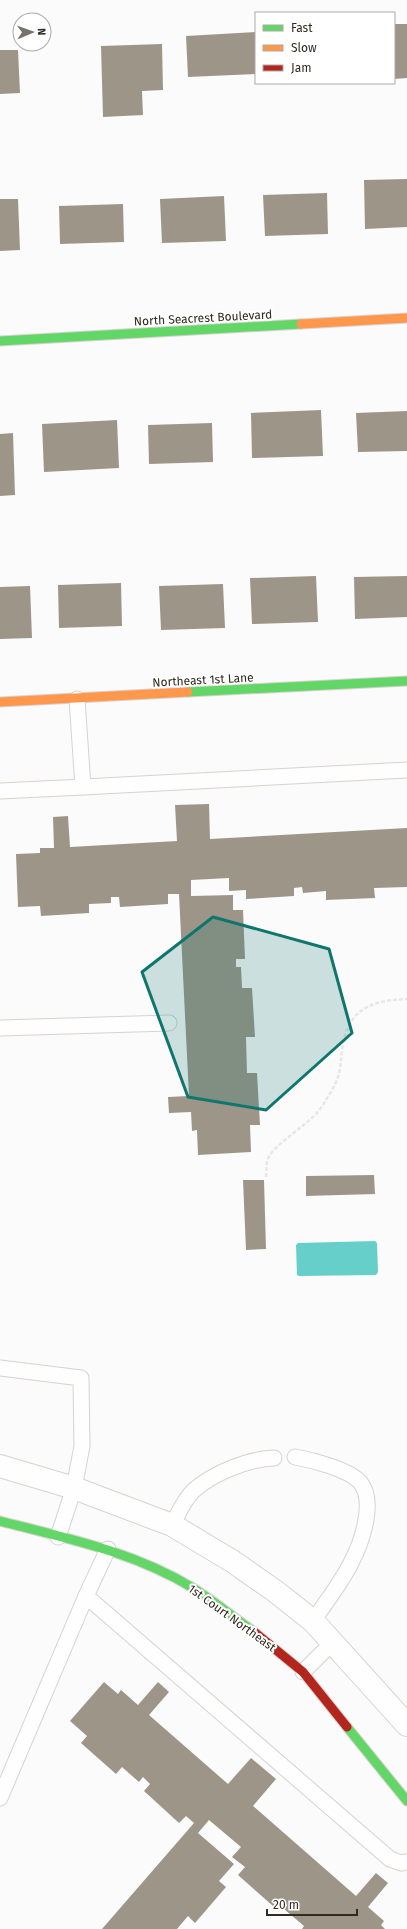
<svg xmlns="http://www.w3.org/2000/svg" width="407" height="1929" viewBox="0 0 407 1929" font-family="'Fira Sans',sans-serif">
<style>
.water{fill:#66cfc9}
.building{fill:#9e9589}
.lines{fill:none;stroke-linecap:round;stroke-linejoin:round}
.lane-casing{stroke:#d7d2ce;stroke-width:17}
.street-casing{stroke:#d7d2ce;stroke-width:24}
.fast-casing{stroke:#d7d2ce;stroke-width:11}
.slow-casing{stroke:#d7d2ce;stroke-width:11}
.jam-casing{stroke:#d7d2ce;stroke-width:11}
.path{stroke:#e7e7e6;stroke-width:2.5;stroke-dasharray:4 2;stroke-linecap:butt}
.lane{stroke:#fefefe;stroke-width:15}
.street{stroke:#fefefe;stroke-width:22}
.fast{stroke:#63d668;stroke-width:9}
.slow{stroke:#ff974d;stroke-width:9}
.jam{stroke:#b3261e;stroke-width:9}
.marked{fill:#0f766e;fill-opacity:0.2;stroke:#0f766e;stroke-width:3;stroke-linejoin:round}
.labels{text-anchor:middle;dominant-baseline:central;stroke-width:4;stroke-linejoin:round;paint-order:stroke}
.street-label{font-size:12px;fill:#32291f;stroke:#fff}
</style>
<rect width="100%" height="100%" fill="#fbfbfb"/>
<polygon class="water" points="375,1241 377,1243 378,1272 376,1275 299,1276 297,1275 296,1245 298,1243"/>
<g class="building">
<polygon points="394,24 407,24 407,78 394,79"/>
<polygon points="256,32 256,74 188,77 186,36"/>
<polygon points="162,44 163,90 142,91 143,115 103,117 101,46"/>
<polygon points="0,50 18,50 20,93 0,94"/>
<polygon points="407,179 407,227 365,229 364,180"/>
<polygon points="327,193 328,234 265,236 263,195"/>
<polygon points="224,196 226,241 162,243 160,199"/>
<polygon points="0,199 18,199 20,250 0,251"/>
<polygon points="123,204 124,242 60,244 59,206"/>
<polygon points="321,410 323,456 252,458 251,413"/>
<polygon points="407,411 407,451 358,452 356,413"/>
<polygon points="117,420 119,468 44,472 42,424"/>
<polygon points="212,423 213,462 149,464 148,425"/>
<polygon points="13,433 15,495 0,496 0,434"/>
<polygon points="316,576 318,622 252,624 250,578"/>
<polygon points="407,576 407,617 355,619 354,577"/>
<polygon points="121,583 122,626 59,628 58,585"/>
<polygon points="223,584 225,628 161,630 159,586"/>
<polygon points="30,586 32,638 0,639 0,587"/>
<polygon points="209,804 210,839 407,828 407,887 374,888 375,898 326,900 326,891 303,893 302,887 294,888 294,896 246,899 246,890 229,891 229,878 191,880 191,896 233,895 233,910 243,910 245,959 236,959 236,967 241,967 242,988 252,988 255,1037 246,1037 247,1073 257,1073 260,1125 250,1125 251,1152 198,1155 197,1130 192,1131 191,1112 169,1113 168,1097 189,1096 179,894 168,894 168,904 120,907 119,897 111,897 111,903 89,904 89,913 41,916 40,906 18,907 16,854 40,853 40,848 54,848 53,817 68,816 70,847 177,841 175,805"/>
<polygon points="374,1175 375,1194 306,1196 306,1176"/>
<polygon points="243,1180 264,1180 266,1249 246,1250"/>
<polygon points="104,1682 118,1694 121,1690 138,1705 158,1682 169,1692 149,1715 228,1784 251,1758 276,1779 253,1806 356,1896 376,1873 388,1883 368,1907 384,1921 381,1925 385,1929 302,1929 304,1926 284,1909 287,1905 280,1898 273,1906 238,1875 245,1867 232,1857 241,1847 209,1820 198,1833 234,1864 219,1881 226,1887 195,1923 188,1916 177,1929 102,1929 194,1823 186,1816 179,1823 144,1791 150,1784 143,1777 139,1782 122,1767 116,1774 81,1743 87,1736 70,1721"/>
</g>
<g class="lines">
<g class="lane-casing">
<g id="lane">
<polyline points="77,699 83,787 407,770"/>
<polyline points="0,791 83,787"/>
<polyline points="0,1028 169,1023"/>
<polyline points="0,1368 81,1378 82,1446 74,1488 58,1537"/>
<path d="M295,1457C312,1460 348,1469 360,1482C376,1501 362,1542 351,1563C341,1583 326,1602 313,1621"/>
<path d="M172,1525C178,1514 184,1500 193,1491C213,1473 248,1459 274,1458"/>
<polyline points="108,1549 86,1596 390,1859 401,1863 407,1862"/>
<polyline points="303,1672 333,1642"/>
<polyline points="0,1798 86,1596"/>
</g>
</g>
<g class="street-casing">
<polyline id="street" points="0,1466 74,1488 172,1525 232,1561 275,1591 313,1621 407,1725"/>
</g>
<g class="fast-casing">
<g id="fast">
<polyline points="0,341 301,324"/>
<polyline points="188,692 407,681"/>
<path d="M0,1521C66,1538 134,1552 193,1588C214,1601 233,1617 253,1631"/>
<polyline points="347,1727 407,1801"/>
</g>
</g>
<g class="slow-casing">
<g id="slow">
<polyline points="301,324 407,318"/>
<polyline points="0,702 188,692"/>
</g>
</g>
<g class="jam-casing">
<polyline id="jam" points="253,1631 303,1672 347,1727"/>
</g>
<path class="path" d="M266,1177L267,1160L272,1152C285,1138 302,1128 316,1114C322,1108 326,1099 331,1092C344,1070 339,1060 344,1039C352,1006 377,1000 407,999"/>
<use href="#lane" class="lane"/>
<use href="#street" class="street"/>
<use href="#fast" class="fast"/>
<use href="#slow" class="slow"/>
<use href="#jam" class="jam"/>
</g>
<path class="marked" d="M213,917L329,949L352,1033L266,1110L188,1097L142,972Z"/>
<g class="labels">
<g class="street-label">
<text transform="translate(203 318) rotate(-3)">North Seacrest Boulevard</text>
<text transform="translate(203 680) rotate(-3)">Northeast 1st Lane</text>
<text transform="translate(232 1618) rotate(36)">1st Court Northeast</text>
</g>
</g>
<rect x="255" y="12" width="140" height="72" fill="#ffffff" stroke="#ada9a5"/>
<rect x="263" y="25" width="20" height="6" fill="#63d668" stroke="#ada9a5"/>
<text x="291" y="32" font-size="12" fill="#32291f">Fast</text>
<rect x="263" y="45" width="20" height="6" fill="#ff974d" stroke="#ada9a5"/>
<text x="291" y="52" font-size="12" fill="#32291f">Slow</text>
<rect x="263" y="65" width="20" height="6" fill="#b3261e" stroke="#ada9a5"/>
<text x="291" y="72" font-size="12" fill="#32291f">Jam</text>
<g transform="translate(32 32) rotate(88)"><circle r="19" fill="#ffffff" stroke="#ada9a5"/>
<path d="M0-3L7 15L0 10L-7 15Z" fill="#78726c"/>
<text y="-6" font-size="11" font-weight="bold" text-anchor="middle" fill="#32291f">N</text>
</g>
<path d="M267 1909v6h90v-6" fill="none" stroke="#32291f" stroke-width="2"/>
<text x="273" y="1909" font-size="12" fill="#32291f" stroke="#ffffff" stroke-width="3" paint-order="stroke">20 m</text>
</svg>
